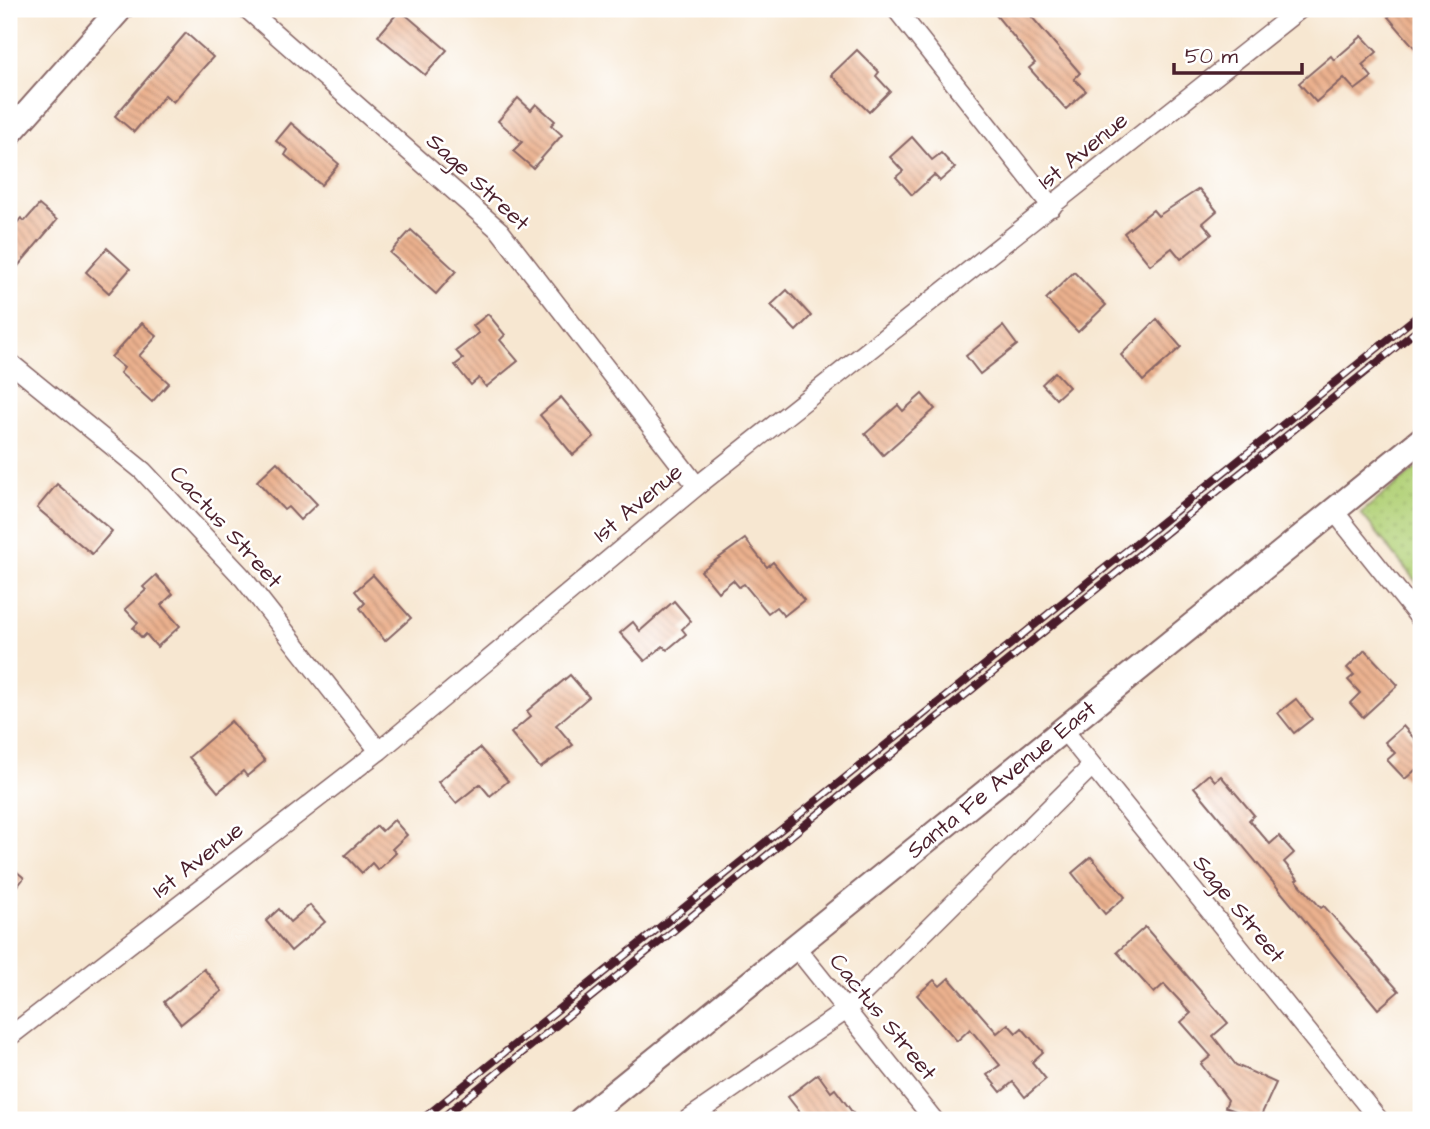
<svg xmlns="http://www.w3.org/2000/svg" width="1430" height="1129" viewBox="0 0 1430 1129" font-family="'Architects Daughter',sans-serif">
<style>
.grass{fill:url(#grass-dots);stroke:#7e7852;stroke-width:2}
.building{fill:url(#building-back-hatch)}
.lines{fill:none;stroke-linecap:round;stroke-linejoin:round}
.street-casing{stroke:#876565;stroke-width:21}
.secondary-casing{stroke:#876565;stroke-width:28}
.street{stroke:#fff;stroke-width:18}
.secondary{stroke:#fff;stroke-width:24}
.rail-casing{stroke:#4a1f2b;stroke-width:8}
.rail{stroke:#fff;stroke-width:5;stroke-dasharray:16;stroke-linecap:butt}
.labels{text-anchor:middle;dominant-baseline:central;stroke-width:5;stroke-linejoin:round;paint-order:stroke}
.street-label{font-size:23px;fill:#4a1f2b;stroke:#fff}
</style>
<defs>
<pattern id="grass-dots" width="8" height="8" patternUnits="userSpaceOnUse" patternTransform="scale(1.75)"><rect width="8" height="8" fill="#b3d279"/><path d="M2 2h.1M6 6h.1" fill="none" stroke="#9bb469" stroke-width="1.8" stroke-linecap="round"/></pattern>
<pattern id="building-back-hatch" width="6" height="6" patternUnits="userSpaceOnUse" patternTransform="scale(1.75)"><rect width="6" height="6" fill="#ebb18e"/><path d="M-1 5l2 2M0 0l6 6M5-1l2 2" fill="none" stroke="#c08f74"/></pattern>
</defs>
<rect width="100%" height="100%" fill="#fff"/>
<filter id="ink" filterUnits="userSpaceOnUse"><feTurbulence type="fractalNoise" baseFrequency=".0143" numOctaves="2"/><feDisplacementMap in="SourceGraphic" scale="14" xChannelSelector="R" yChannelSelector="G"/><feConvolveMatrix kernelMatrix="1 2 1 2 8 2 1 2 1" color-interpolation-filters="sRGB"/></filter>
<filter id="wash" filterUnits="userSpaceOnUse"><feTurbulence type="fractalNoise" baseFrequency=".00686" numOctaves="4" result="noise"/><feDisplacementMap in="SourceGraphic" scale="28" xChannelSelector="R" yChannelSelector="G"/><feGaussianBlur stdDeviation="1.57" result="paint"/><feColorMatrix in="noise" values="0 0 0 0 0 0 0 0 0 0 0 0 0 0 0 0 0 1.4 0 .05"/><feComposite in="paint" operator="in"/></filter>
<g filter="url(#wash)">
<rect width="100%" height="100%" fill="#f7e7d1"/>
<polygon class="grass" points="1421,464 1421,588 1361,513"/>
<g id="blocks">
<g class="building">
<polygon points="991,9 1025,9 1080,73 1074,79 1086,91 1066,109 1029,68 1035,63"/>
<polygon points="1398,9 1421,9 1421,55 1388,17"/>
<polygon points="400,10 447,50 425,75 378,36"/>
<polygon points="186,33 213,57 173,102 165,95 134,132 115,116"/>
<polygon points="1362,36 1377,52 1362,65 1372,77 1355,90 1344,78 1316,102 1299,83 1331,56 1334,60"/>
<polygon points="857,50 879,72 876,76 890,91 869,112 831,75"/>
<polygon points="518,98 531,110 536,104 555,121 551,125 562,135 533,168 513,151 522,142 498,121"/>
<polygon points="291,123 339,164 321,185 285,155 288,150 276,141"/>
<polygon points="912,137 932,160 941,153 955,168 940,181 934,175 912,195 896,177 903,171 890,157"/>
<polygon points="1199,189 1217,211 1203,223 1212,234 1181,259 1172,248 1150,265 1124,233 1153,210 1158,216"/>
<polygon points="39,205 57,220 18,266 9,259 9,232 21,218 25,221"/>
<polygon points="411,230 456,271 436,294 390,253"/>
<polygon points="107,248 130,269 109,293 86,272"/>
<polygon points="1074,272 1106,305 1078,332 1046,299"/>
<polygon points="787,290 811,316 796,331 771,305"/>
<polygon points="488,314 505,335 500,340 518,361 486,387 479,378 471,385 455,365 463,359 456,351 479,333 473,326"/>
<polygon points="1157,319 1181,347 1143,381 1121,355"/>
<polygon points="142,323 157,336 139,356 169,383 152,402 120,373 124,368 111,357"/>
<polygon points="1003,326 1017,345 980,374 966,356"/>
<polygon points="1055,372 1069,387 1056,399 1042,384"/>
<polygon points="922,394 935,409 883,455 865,434 898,405 903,411"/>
<polygon points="561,397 594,437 573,455 540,415"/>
<polygon points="277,462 317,504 300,520 288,507 284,510 257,481"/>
<polygon points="57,484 112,531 92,554 37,508"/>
<polygon points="745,539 767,567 773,562 804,600 784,616 776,607 768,613 744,584 739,587 733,580 718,592 701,571"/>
<polygon points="156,575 173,594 161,605 180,626 157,647 146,634 142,638 133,628 138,623 125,609 146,590 143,587"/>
<polygon points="373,575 411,618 385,641 360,608 365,603 355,591"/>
<polygon points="674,601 691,621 682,629 686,634 667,650 663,646 645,661 620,633 633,622 640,631"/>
<polygon points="1365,650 1398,685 1363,717 1350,703 1360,693 1348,680 1354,675 1347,668"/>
<polygon points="570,675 589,697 556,725 573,745 540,768 511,733 531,716 527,711"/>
<polygon points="1296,699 1312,719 1294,733 1278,713"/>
<polygon points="231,721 265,761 247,776 243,771 218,792 189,757"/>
<polygon points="1403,726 1421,746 1421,765 1405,779 1387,760 1395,753 1385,742"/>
<polygon points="480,748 508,781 490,796 480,784 456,803 438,782"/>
<polygon points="1209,774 1215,781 1221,776 1254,815 1249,820 1270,844 1279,836 1294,853 1284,862 1298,879 1296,880 1321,908 1324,906 1399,991 1378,1009 1194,787"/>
<polygon points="394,820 407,835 392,849 396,853 378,870 372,863 362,873 345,855 377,826 382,831"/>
<polygon points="1091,857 1125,897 1105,914 1072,873"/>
<polygon points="9,865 24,878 9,897"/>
<polygon points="310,905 325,922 291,951 266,921 279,909 290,922"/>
<polygon points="1145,927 1228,1023 1213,1036 1236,1065 1276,1083 1259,1120 1225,1107 1228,1100 1201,1064 1211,1056 1181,1022 1191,1013 1164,984 1154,993 1117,952"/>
<polygon points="204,969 222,991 181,1024 164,1002"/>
<polygon points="949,978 997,1033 1008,1024 1016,1033 1022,1028 1043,1052 1032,1062 1046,1079 1025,1097 1013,1082 1001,1092 987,1075 1000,1065 970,1029 957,1041 917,995 934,980 940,986"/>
<polygon points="818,1074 831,1092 835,1089 858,1120 806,1120 788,1097"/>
</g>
</g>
</g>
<g filter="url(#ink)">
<use href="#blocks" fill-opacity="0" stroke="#876565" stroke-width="2"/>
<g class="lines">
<g class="street-casing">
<g id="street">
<polyline points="247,9 500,231 697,486"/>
<polyline points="896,9 1052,207"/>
<polyline points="9,362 143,471 243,578 379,751"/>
<polyline points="1334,511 1421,620"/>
<polyline points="1062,728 1379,1120"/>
<polyline points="794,945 934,1120"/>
<polyline points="9,1037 379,751 697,486 1300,9"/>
<polyline points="687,1120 845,1011 1091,767"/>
</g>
</g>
<g class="secondary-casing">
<g id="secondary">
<polyline points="9,134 120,9"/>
<path id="s1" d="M581,1120L1421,440"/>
</g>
</g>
<use href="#street" class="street"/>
<use href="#secondary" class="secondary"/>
<g class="rail-casing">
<g id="rail">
<polyline points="421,1120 1421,313"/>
<polyline points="439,1120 1421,327"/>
</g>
</g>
<use href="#rail" class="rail"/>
</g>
</g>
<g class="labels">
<g class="street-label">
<text transform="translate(1083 151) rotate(-39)">1st Avenue</text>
<text transform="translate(478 182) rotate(43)">Sage Street</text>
<text transform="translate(638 503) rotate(-40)">1st Avenue</text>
<text transform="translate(226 527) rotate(48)">Cactus Street</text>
<text stroke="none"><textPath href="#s1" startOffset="541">Santa Fe Avenue East</textPath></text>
<text transform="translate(198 860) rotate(-38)">1st Avenue</text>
<text transform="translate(1239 909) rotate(51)">Sage Street</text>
<text transform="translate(883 1017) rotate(51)">Cactus Street</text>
</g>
</g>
<rect width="1430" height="1129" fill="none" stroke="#fff" stroke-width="35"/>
<path d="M1174 63v10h128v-10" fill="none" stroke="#4a1f2b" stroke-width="3.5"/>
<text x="1185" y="63" font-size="21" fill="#4a1f2b" stroke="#ffffff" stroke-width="5" paint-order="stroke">50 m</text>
</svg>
